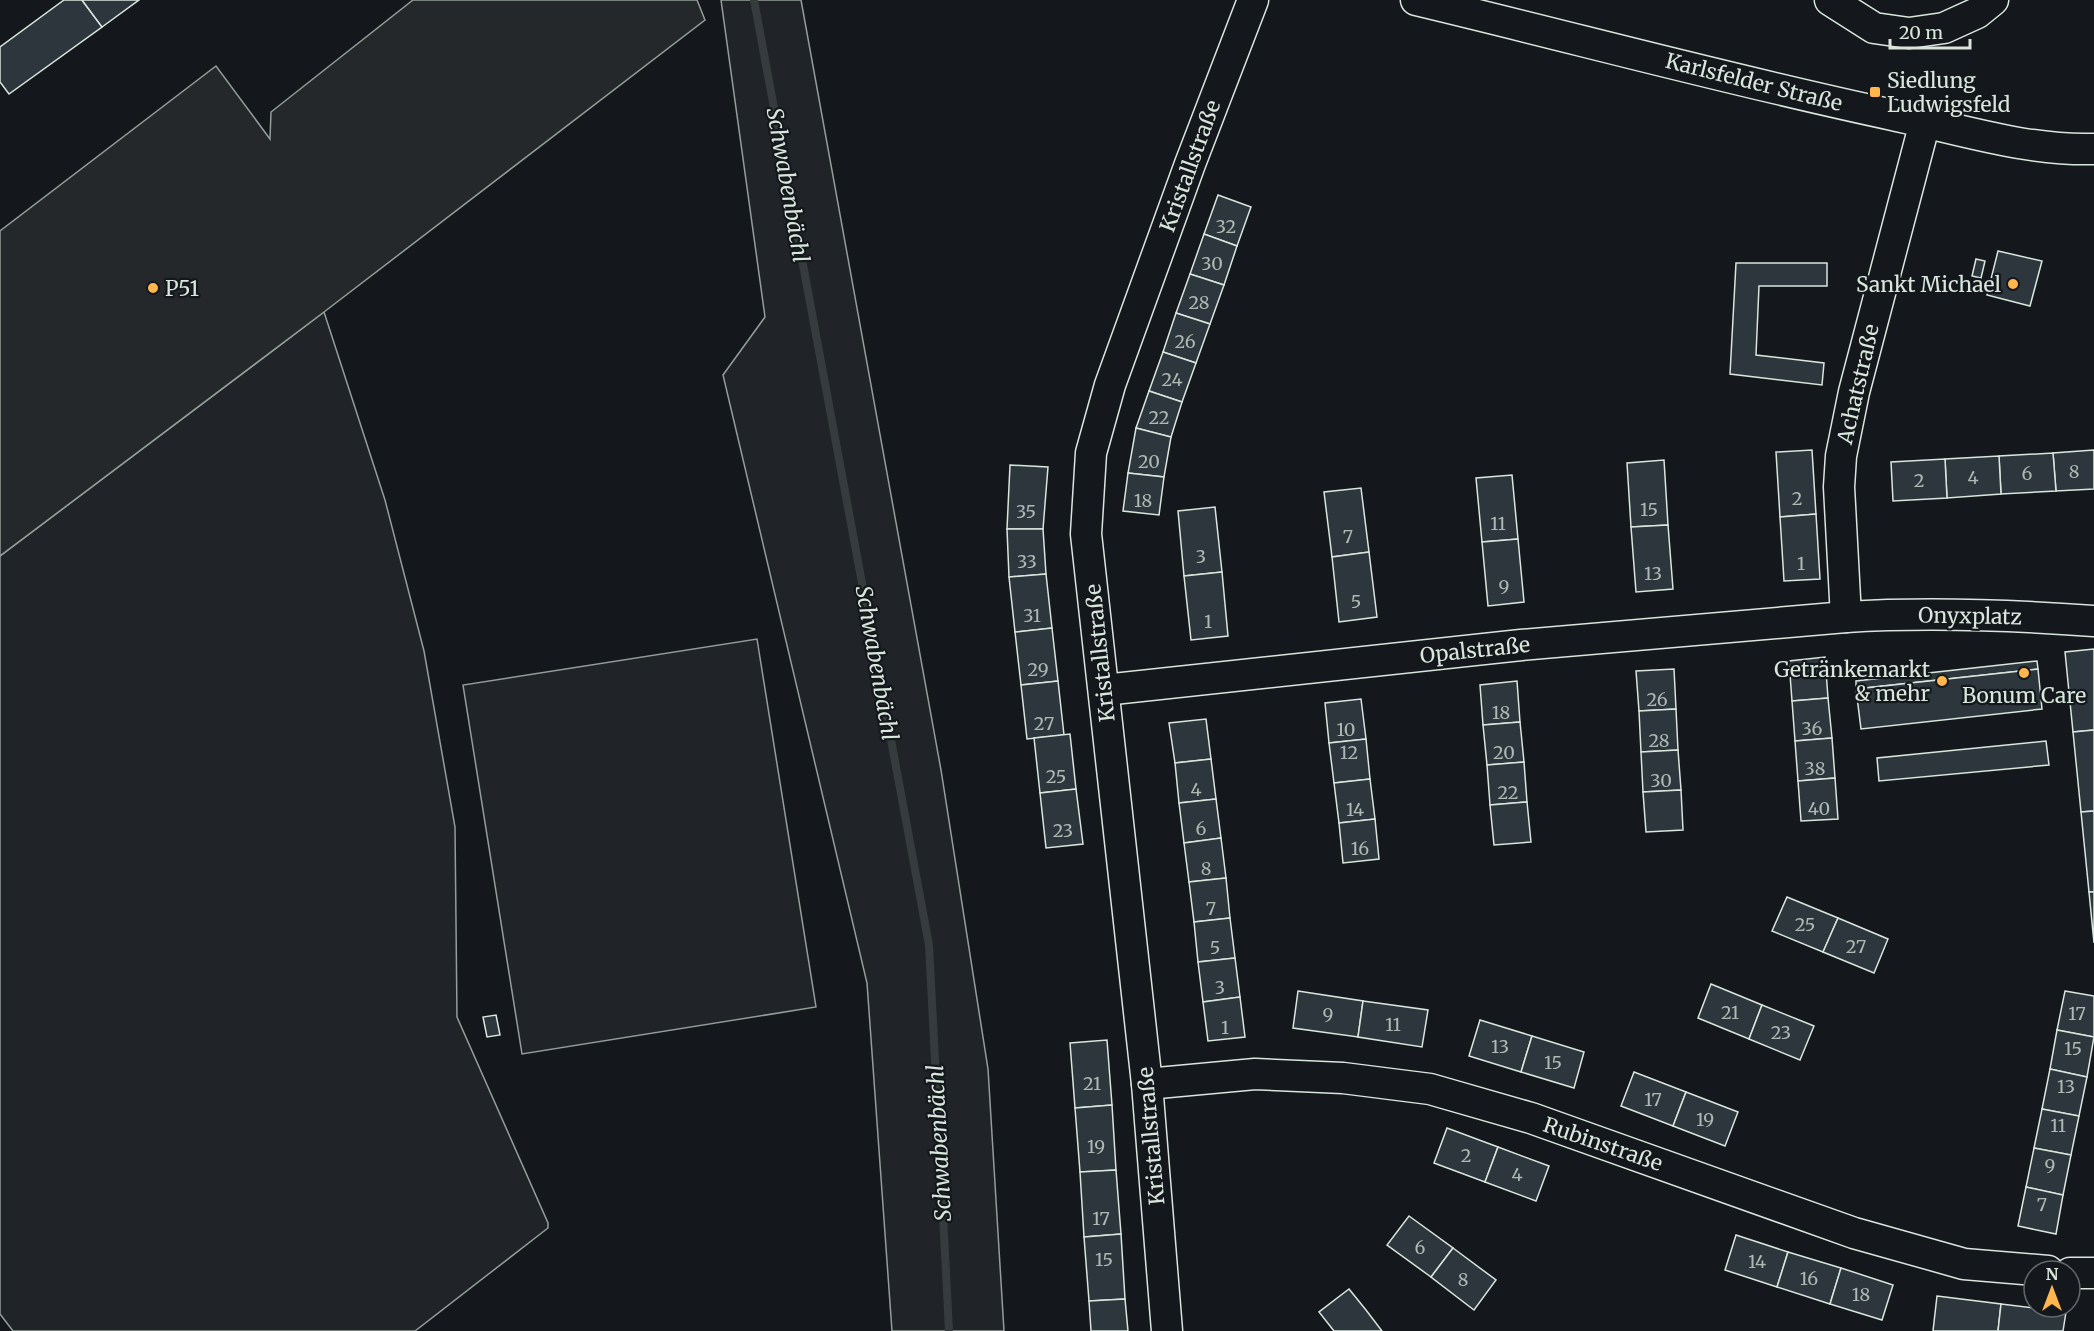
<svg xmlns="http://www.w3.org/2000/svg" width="2094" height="1331" viewBox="0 0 2094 1331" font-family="Merriweather,serif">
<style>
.green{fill:#202428;stroke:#939e99;stroke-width:1.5}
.parking{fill:#24282b;stroke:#939e99;stroke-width:1.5}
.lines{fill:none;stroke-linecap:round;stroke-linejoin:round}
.stream{stroke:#363b3e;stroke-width:8}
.building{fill:#2c363c;stroke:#d8e6dc;stroke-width:1.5}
.minor-casing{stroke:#d8e6dc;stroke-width:33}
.minor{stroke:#14181c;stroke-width:30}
.poi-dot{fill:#ffb74d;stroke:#14181c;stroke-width:2}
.labels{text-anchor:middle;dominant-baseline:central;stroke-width:4.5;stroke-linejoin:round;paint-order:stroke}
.number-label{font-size:18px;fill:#adbab4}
.poi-label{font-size:21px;fill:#d8e6dc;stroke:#14181c;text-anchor:start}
.street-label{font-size:21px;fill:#d8e6dc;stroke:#14181c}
.water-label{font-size:22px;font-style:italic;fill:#d8e6dc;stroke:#14181c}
</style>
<rect width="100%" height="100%" fill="#14181c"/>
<g class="green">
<polygon points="721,0 801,0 941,770 988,1069 1004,1331 892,1331 867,983 723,375 765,317"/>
<polygon points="324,312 385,500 424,651 455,827 457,1017 548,1223 548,1228 415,1331 13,1331 0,1314 0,556"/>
<polygon points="757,639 816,1007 522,1054 463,685"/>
</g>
<polygon class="parking" points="413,0 697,0 705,20 324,312 0,556 0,231 216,66 270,139 271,112"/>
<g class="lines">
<polyline class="stream" points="754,0 929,945 949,1331"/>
</g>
<g class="building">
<polygon points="64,0 82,0 102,27 9,94 0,82 0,47"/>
<polygon points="82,0 139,0 102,27"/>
<polygon points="1218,195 1251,207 1237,246 1204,234"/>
<polygon points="1204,234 1237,246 1224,285 1190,274"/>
<polygon points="1998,251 2042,261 2030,306 1987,295"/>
<polygon points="1976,259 1985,261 1981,278 1972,276"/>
<polygon points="1736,263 1827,263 1827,286 1759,286 1756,355 1824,363 1822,385 1730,374"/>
<polygon points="1190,274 1224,285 1210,324 1176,313"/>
<polygon points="1176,313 1210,324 1196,363 1163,352"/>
<polygon points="1163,352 1196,363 1182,402 1149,391"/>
<polygon points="1149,391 1182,402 1171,437 1136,428"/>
<polygon points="1136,428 1171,437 1164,477 1128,473"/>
<polygon points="1812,450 1816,514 1780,517 1776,452"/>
<polygon points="2094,450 2094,489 2056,491 2053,453"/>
<polygon points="2053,453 2056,491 2001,494 1999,456"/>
<polygon points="1999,456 2001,494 1947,498 1945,459"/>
<polygon points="1945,459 1947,498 1893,501 1891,462"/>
<polygon points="1664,460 1668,525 1631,527 1627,463"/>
<polygon points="1010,465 1048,467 1043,529 1007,529"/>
<polygon points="1128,473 1164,477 1159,515 1123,511"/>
<polygon points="1512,475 1518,539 1482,542 1476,478"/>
<polygon points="1361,488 1369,552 1332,557 1324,492"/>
<polygon points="1215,507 1222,572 1184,576 1178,511"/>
<polygon points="1816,514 1820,579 1784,581 1780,517"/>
<polygon points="1668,525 1673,589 1636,592 1631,527"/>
<polygon points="1007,529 1043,529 1046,574 1009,577"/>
<polygon points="1518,539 1524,602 1488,606 1482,542"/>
<polygon points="1369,552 1377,617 1339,622 1332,557"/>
<polygon points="1222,572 1228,636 1191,640 1184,576"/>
<polygon points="1046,574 1052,628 1015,632 1009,577"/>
<polygon points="1052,628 1058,681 1021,685 1015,632"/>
<polygon points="2094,649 2094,730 2073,732 2065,652"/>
<polygon points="1825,657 1828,698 1792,701 1789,661"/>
<polygon points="2037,661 2038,669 1856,689 1856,681"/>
<polygon points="1674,669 1676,709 1639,711 1636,671"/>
<polygon points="2038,669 2042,709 1861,729 1856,689"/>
<polygon points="1058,681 1064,735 1027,739 1021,685"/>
<polygon points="1517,681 1520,722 1483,725 1480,685"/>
<polygon points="1828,698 1832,738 1795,741 1792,701"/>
<polygon points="1361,699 1366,739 1329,743 1325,703"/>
<polygon points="1676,709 1678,750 1641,752 1639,711"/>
<polygon points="1206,719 1211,759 1175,763 1169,723"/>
<polygon points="1520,722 1524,762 1487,765 1483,725"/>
<polygon points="2094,730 2094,811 2081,812 2073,732"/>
<polygon points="1070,734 1076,789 1040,793 1034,738"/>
<polygon points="1832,738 1835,778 1798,781 1795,741"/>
<polygon points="1366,739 1370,779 1334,783 1329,743"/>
<polygon points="2046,741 2049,765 1879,781 1877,758"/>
<polygon points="1678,750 1681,790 1643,792 1641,752"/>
<polygon points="1211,759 1216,799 1179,803 1175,763"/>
<polygon points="1524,762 1527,802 1490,805 1487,765"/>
<polygon points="1835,778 1838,819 1801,821 1798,781"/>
<polygon points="1370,779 1375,819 1339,823 1334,783"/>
<polygon points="1076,789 1083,844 1046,848 1040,793"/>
<polygon points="1681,790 1683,830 1646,832 1643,792"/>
<polygon points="1216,799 1221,838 1184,843 1179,803"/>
<polygon points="1527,802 1531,842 1494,845 1490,805"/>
<polygon points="2094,811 2094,892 2089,892 2081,812"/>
<polygon points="1375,819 1379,859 1343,863 1339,823"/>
<polygon points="1221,838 1226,878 1189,882 1184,843"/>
<polygon points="1226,878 1230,918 1194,922 1189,882"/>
<polygon points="2089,892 2094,892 2094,943"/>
<polygon points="1787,897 1838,918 1823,952 1772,931"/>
<polygon points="1230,918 1235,958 1198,962 1194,922"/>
<polygon points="1838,918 1888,939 1874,973 1823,952"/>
<polygon points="1235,958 1240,997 1203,1002 1198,962"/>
<polygon points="1711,984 1762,1005 1749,1039 1698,1018"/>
<polygon points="1298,991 1363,1001 1358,1037 1293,1028"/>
<polygon points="2065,991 2094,996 2094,1037 2057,1030"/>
<polygon points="1240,997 1245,1037 1208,1041 1203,1002"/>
<polygon points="1363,1001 1428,1010 1422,1047 1358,1037"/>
<polygon points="1762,1005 1814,1026 1800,1060 1749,1039"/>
<polygon points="496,1015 500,1035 487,1037 483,1017"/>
<polygon points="1480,1020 1532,1036 1521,1072 1469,1056"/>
<polygon points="2057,1030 2094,1037 2087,1077 2050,1069"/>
<polygon points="1532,1036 1584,1052 1574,1088 1521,1072"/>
<polygon points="1107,1040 1112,1105 1075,1108 1070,1043"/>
<polygon points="2050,1069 2087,1077 2079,1116 2042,1109"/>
<polygon points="1634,1072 1686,1092 1673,1126 1621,1106"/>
<polygon points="1686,1092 1738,1112 1725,1146 1673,1126"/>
<polygon points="1112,1105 1116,1170 1080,1172 1075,1108"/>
<polygon points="2042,1109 2079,1116 2071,1155 2034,1148"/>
<polygon points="1447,1128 1498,1147 1485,1182 1434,1163"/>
<polygon points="1498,1147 1549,1166 1536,1201 1485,1182"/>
<polygon points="2034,1148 2071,1155 2063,1195 2026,1187"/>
<polygon points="1116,1170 1121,1234 1084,1237 1080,1172"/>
<polygon points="2026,1187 2063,1195 2056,1234 2018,1226"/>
<polygon points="1409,1216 1453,1248 1431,1277 1387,1245"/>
<polygon points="1121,1234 1125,1299 1089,1301 1084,1237"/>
<polygon points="1736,1235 1788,1252 1777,1287 1725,1270"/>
<polygon points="1453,1248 1496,1280 1474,1310 1431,1277"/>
<polygon points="1788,1252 1841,1268 1830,1304 1777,1287"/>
<polygon points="1841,1268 1893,1285 1882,1320 1830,1304"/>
<polygon points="1349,1289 1366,1310 1382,1331 1334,1331 1319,1312"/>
<polygon points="1937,1296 2001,1304 1998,1331 1933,1331"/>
<polygon points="1125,1299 1128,1331 1091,1331 1089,1301"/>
<polygon points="2001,1304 2066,1312 2063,1331 1998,1331"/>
</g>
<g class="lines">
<g class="minor-casing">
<g id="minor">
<path d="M1416,0C1575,38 1733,81 1893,115C1959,129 2026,151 2094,149"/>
<polyline points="1830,0 1874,28 1909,33 1944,28 1977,13 1993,0"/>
<polyline points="1846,617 1839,487 1841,456 1854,392 1925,122"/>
<path d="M1104,690L1521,645L1846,617C1928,612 2012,615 2094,621"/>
<polyline points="1147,1084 1255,1074 1343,1078 1430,1089 1531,1118 1854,1233 1964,1264 2048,1271"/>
<polyline points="2070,1273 2094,1273"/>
<polyline points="1167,1331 1147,1084 1086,534 1091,453 1110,385 1190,164 1253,0"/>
</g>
</g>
<use href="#minor" class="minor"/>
</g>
<g class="poi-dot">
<rect x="1869" y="86" width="12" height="12" rx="3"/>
<circle cx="2013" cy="284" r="6"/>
<circle cx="153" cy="288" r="6"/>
<circle cx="2024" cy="673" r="6"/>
<circle cx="1942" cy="681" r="6"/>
</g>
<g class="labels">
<g class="number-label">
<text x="1226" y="226">32</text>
<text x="1212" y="263">30</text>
<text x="1199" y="302">28</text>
<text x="1185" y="341">26</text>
<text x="1172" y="379">24</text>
<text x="1159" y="417">22</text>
<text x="1149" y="461">20</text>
<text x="2074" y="471">8</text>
<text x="2027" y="473">6</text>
<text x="1973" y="477">4</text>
<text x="1919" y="480">2</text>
<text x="1797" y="498">2</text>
<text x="1143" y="500">18</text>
<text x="1649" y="509">15</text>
<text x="1026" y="511">35</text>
<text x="1498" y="523">11</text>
<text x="1348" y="536">7</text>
<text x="1201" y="556">3</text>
<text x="1027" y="561">33</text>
<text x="1801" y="563">1</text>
<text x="1653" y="573">13</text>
<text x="1504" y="586">9</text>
<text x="1356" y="601">5</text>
<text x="1032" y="615">31</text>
<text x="1208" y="621">1</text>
<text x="1038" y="669">29</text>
<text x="1657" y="699">26</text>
<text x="1501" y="712">18</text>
<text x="1044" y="723">27</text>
<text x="1812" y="728">36</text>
<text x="1346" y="729">10</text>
<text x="1659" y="740">28</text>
<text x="1349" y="752">12</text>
<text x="1504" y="752">20</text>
<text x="1815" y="768">38</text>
<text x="1056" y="776">25</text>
<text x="1661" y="780">30</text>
<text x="1196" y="789">4</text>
<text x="1508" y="792">22</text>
<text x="1819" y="808">40</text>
<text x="1355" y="809">14</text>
<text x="1201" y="828">6</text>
<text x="1063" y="830">23</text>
<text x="1360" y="848">16</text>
<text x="1206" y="868">8</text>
<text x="1211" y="908">7</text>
<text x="1805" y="924">25</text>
<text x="1856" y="946">27</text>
<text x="1215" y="947">5</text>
<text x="1220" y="987">3</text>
<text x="1730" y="1012">21</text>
<text x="2077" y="1013">17</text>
<text x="1328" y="1014">9</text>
<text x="1393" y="1024">11</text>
<text x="1225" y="1027">1</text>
<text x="1781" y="1032">23</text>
<text x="1500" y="1046">13</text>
<text x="2073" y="1048">15</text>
<text x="1553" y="1062">15</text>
<text x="1092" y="1083">21</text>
<text x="2066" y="1086">13</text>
<text x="1653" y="1099">17</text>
<text x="1705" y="1119">19</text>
<text x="2058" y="1125">11</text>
<text x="1096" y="1146">19</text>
<text x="1466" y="1155">2</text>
<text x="2050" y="1165">9</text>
<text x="1517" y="1174">4</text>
<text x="2042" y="1204">7</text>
<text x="1101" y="1218">17</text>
<text x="1420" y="1247">6</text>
<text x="1104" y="1259">15</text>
<text x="1757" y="1261">14</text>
<text x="1809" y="1278">16</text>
<text x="1463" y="1279">8</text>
<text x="1861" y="1294">18</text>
</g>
<g class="poi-label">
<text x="1887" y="80">Siedlung<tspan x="1887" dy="24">Ludwigsfeld</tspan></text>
<text x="2001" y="284" text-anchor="end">Sankt Michael</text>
<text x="165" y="288">P51</text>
<text x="1930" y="669" text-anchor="end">Getränkemarkt<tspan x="1930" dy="24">&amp; mehr</tspan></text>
<text x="2024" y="695" text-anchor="middle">Bonum Care</text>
</g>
<g class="street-label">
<text transform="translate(1754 82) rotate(14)">Karlsfelder Straße</text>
<text transform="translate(1190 166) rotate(-70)">Kristallstraße</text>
<text transform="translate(1858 384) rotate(-77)">Achatstraße</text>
<text transform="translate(1970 616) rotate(1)">Onyxplatz</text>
<text transform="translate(1475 650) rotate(-6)">Opalstraße</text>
<text transform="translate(1100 653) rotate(-96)">Kristallstraße</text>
<text transform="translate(1151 1136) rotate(-95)">Kristallstraße</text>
<text transform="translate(1603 1144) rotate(19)">Rubinstraße</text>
</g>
<g class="water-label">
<text transform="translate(788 185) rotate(80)">Schwabenbächl</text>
<text transform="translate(877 663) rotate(80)">Schwabenbächl</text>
<text transform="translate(939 1143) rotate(-93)">Schwabenbächl</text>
</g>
</g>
<g transform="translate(2052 1289)"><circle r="28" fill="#14181c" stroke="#626a69" stroke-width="1.5"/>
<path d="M0-4.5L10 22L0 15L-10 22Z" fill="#ffb74d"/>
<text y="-9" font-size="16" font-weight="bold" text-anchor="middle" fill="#d8e6dc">N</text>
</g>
<path d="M1890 39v9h80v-9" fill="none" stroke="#d8e6dc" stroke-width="3"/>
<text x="1899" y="39" font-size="18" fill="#d8e6dc" stroke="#14181c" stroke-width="4.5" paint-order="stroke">20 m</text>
</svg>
